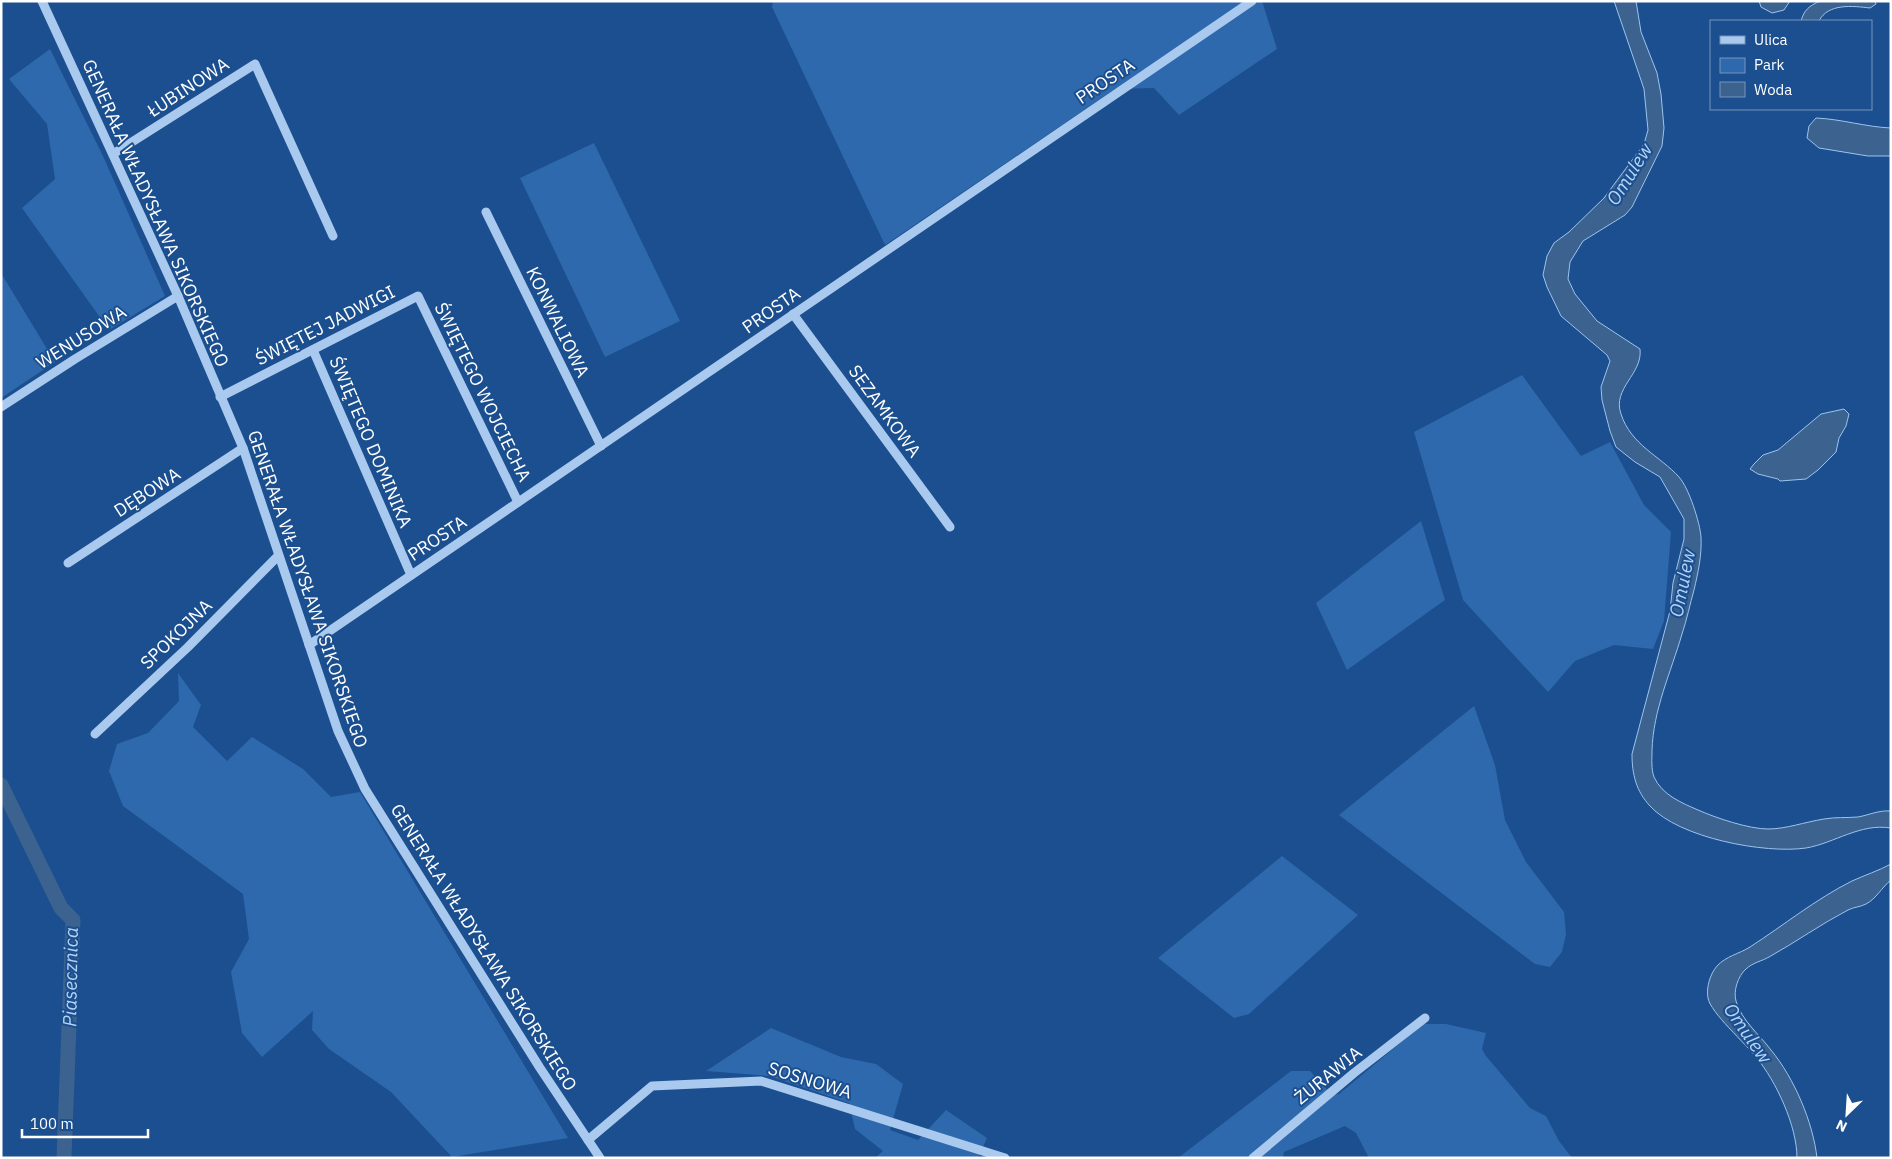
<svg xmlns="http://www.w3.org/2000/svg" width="1892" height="1159" viewBox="0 0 1892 1159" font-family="'IBM Plex Sans',sans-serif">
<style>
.green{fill:#2e69ad}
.water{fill:#3c6290;stroke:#9cc4f0}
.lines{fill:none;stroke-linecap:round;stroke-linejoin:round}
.river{stroke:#3c6290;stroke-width:15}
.minor{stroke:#a9c9ee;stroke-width:9}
.labels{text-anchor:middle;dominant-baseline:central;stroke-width:4;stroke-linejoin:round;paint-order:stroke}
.street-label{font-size:18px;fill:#fff;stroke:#1b4f8f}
.water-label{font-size:19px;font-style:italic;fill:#b5d3f5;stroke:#1b4f8f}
</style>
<rect width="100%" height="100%" fill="#1b4f8f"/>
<g class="green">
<polygon points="773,1 1262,1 1277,49 1179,115 1154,88 1115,89 885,245 772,7"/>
<polygon points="50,49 103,156 165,296 109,330 22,208 55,179 47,124 9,79"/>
<polygon points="594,143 680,321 605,357 520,178"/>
<polygon points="1,273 55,362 1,398"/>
<polygon points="1522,375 1581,456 1610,442 1644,505 1671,532 1664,621 1653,649 1614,645 1575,661 1548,692 1463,600 1414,432"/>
<polygon points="1421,521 1445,600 1347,670 1316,603"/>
<polygon points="178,673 201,705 193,727 227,761 252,737 303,769 331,797 360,792 568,1138 452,1157 391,1092 329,1049 312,1030 313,1011 262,1057 242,1033 231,972 249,939 243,894 123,806 109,771 117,744 148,733 179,701"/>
<polygon points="1474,706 1495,765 1505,820 1526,862 1564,912 1566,934 1562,952 1550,967 1535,964 1339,815"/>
<polygon points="1282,856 1358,915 1249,1014 1234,1018 1158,958"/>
<polygon points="1423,1024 1446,1024 1486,1033 1482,1049 1486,1056 1530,1108 1546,1116 1559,1141 1572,1158 1369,1158 1356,1133 1345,1126 1284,1152 1283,1158 1178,1158 1291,1071 1310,1071 1332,1095 1339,1094"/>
<polygon points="771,1028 841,1057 876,1064 903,1084 890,1130 918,1140 946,1110 987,1138 978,1158 875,1158 883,1151 855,1129 849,1103 769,1076 706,1071"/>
</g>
<g class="water">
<path d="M1614,1H1636L1641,32L1657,73L1661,94L1664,128L1662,146L1632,207L1625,215L1583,241L1570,262L1568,279L1575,294L1597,321L1640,349C1643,374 1612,388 1621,414C1631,445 1660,456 1679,477C1689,488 1700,523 1701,537C1702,555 1698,573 1694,590C1690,604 1687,619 1682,634C1671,672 1653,710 1652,751C1652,759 1651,769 1654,777C1662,795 1682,803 1698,810C1716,818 1749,829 1768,829C1786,829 1805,822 1824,819C1835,817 1846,818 1858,817C1869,815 1879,810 1891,811V828C1860,823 1835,843 1806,848C1765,854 1679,838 1650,806C1636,791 1632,774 1632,754L1670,611L1673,583L1684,539V519L1660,477L1635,462L1616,447L1610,431L1602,400L1601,387L1610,361L1607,355L1561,316L1547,287L1543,275L1547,256L1554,243L1569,232L1604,198L1644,144L1648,130L1644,89Z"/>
<polygon points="1759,1 1790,1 1784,10 1772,13 1761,7"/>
<path d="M1820,1H1875L1876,4L1870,8C1853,6 1828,3 1819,21H1801C1804,10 1809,6 1820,1Z"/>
<path d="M1816,118C1841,119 1866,127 1891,128V156H1868L1819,148L1807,138L1809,126Z"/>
<polygon points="1844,409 1849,414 1846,426 1839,438 1836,452 1818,470 1806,479 1780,481 1778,479 1758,474 1750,469 1754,464 1763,455 1778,450 1821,414"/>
<path d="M1891,864V880C1882,887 1876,899 1866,904C1860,907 1854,907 1848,910C1821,924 1796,942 1769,957C1762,961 1752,963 1746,969C1738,976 1733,991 1736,1001C1742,1021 1759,1034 1771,1050C1794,1078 1813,1122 1817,1158H1797C1797,1126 1776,1081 1756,1057C1746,1044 1710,1012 1708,998C1706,988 1710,974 1717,966C1726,956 1739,954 1750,947C1784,925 1816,899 1852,881C1865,875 1878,871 1891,864Z"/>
</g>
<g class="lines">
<polyline class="river" points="1,785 61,908 73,920 64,1158"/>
<g class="minor">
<polyline points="42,1 178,296 243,448 338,731 365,789 540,1068 600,1158"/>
<polyline points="113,154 255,64 333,236"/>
<polyline points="486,212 601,446"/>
<polyline points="793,314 950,527"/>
<polyline points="313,350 411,575"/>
<polyline points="220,397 418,296 518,502"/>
<polyline points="1,407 75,359 178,296"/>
<polyline points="68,563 243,448"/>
<polyline points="309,645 1252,1"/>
<polyline points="95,734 188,647 278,556"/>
<polyline points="588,1140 652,1086 761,1081 1005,1158"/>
<polyline points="1253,1158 1354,1073 1425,1018"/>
</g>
</g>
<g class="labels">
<g class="street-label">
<text transform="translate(1105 81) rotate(-34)">PROSTA</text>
<text transform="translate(188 87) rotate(-33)">ŁUBINOWA</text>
<text transform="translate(156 213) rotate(66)">GENERAŁA WŁADYSŁAWA SIKORSKIEGO</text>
<text transform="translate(771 310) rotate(-35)">PROSTA</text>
<text transform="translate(558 322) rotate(64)">KONWALIOWA</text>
<text transform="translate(325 325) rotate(-27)">ŚWIĘTEJ JADWIGI</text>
<text transform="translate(81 337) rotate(-32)">WENUSOWA</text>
<text transform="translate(483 392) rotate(64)">ŚWIĘTEGO WOJCIECHA</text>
<text transform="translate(885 411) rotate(54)">SEZAMKOWA</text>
<text transform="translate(371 442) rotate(67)">ŚWIĘTEGO DOMINIKA</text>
<text transform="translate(147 492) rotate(-33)">DĘBOWA</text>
<text transform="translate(437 538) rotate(-34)">PROSTA</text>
<text transform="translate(308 589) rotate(71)">GENERAŁA WŁADYSŁAWA SIKORSKIEGO</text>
<text transform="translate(176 634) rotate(-44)">SPOKOJNA</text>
<text transform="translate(484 947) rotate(58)">GENERAŁA WŁADYSŁAWA SIKORSKIEGO</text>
<text transform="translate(1328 1075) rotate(-39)">ŻURAWIA</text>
<text transform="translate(810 1080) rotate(17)">SOSNOWA</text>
</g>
<g class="water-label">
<text transform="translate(1629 174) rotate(-58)">Omulew</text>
<text transform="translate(1682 583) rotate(-79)">Omulew</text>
<text transform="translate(70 977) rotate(-89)">Piasecznica</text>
<text transform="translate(1748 1033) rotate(55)">Omulew</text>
</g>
</g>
<rect width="1892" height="1159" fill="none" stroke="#ffffff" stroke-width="5"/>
<rect x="1710" y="20" width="162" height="90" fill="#1b4f8f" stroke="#7695bc"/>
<rect x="1720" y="36" width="25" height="8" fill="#a9c9ee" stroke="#7695bc"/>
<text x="1754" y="45" font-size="15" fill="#ffffff">Ulica</text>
<rect x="1720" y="58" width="25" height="15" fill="#2e69ad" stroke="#7695bc"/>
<text x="1754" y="70" font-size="15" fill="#ffffff">Park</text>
<rect x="1720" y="82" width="25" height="15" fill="#3c6290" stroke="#7695bc"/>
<text x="1754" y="95" font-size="15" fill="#ffffff">Woda</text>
<g transform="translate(1847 1114) rotate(205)" stroke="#1b4f8f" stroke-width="4" paint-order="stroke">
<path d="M0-4L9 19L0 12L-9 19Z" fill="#ffffff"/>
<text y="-8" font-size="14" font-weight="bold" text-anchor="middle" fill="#ffffff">N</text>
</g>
<path d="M22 1129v8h126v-8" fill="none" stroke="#ffffff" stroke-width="2.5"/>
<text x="30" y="1129" font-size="15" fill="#ffffff" stroke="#1b4f8f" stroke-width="4" paint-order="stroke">100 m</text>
</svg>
